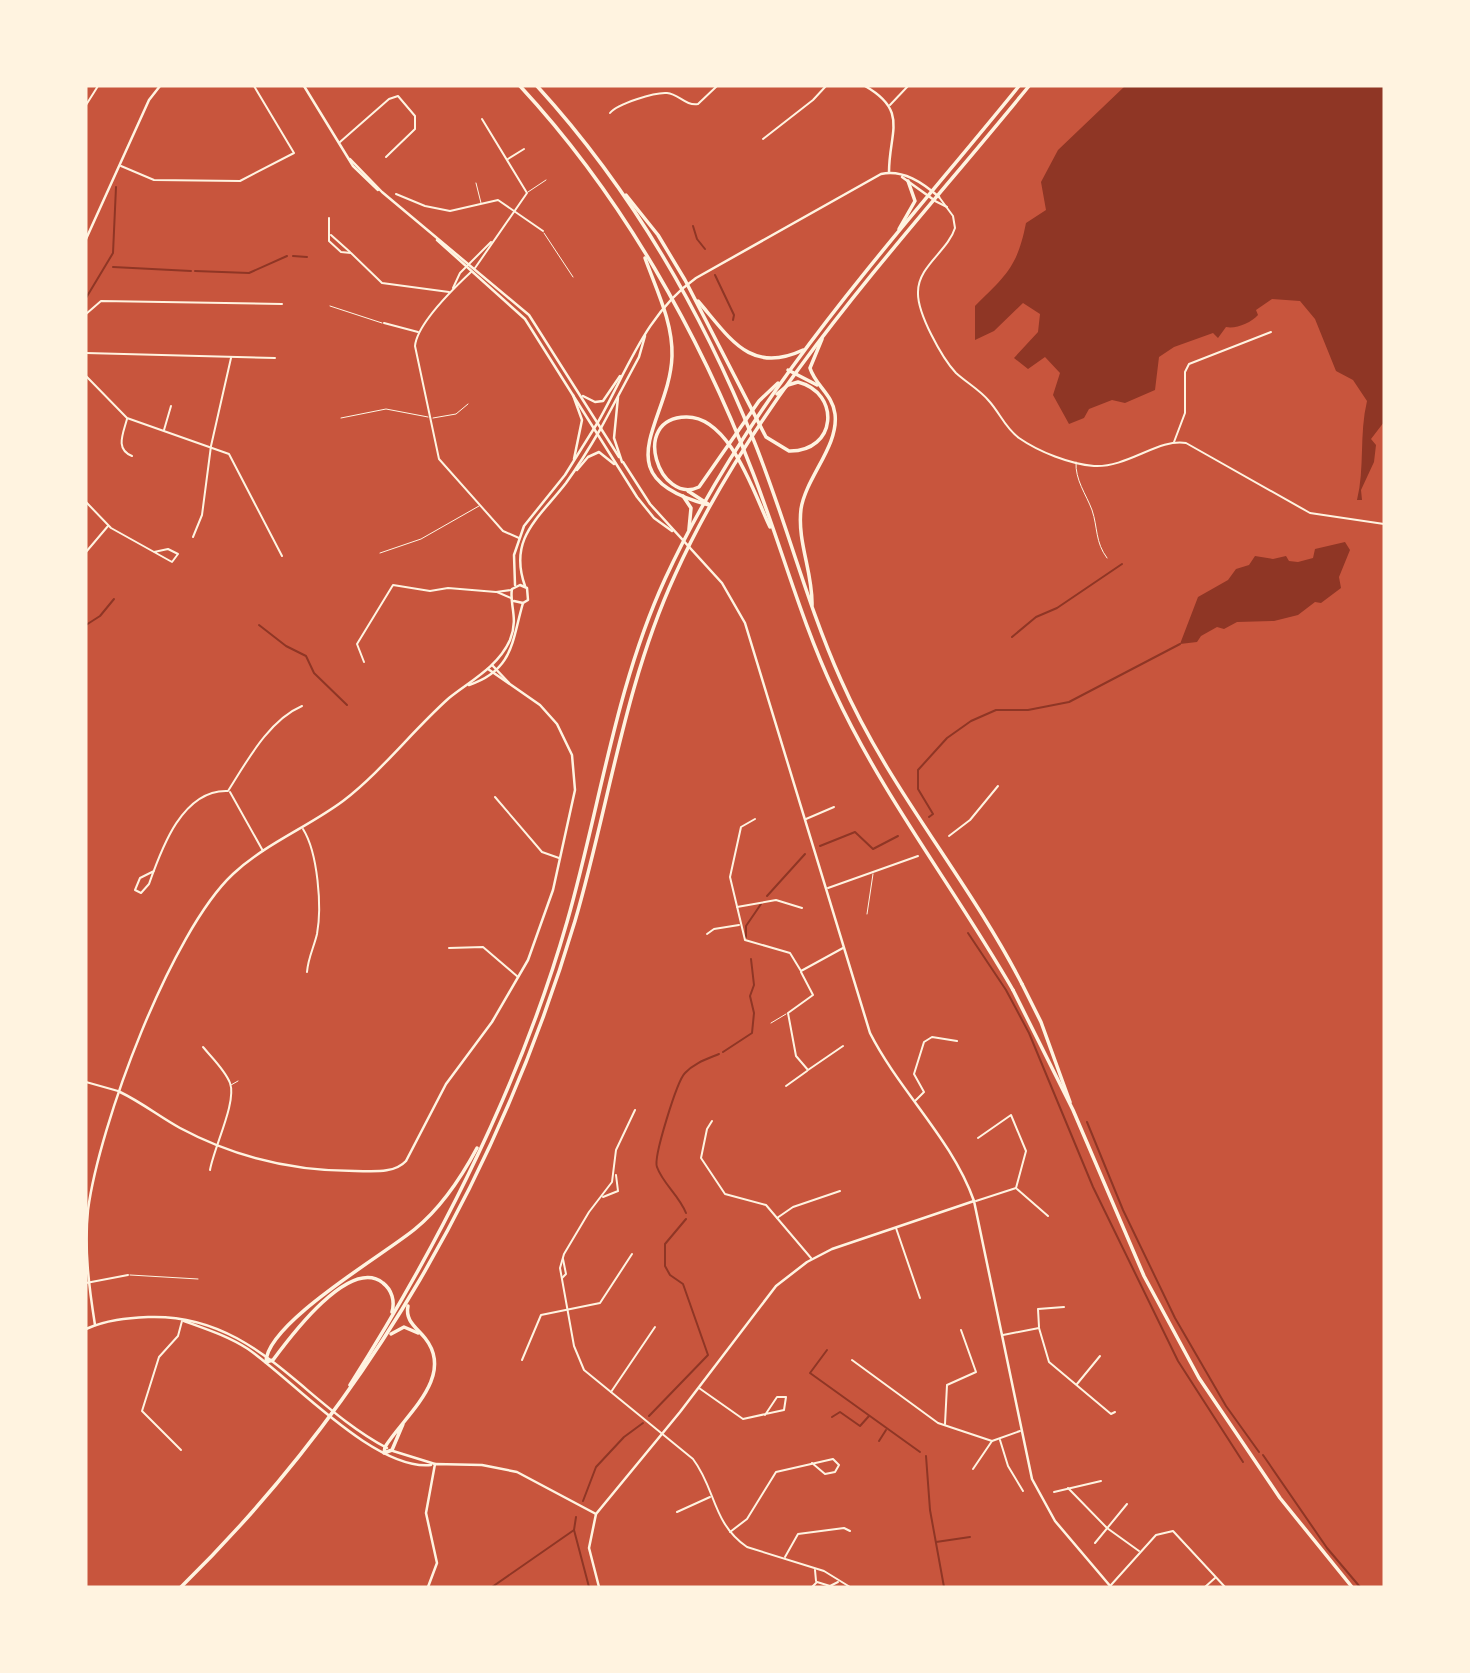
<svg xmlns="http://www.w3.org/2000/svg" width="1470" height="1673" viewBox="0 0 1470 1673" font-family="Cabin,sans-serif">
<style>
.water{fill:#8f3625}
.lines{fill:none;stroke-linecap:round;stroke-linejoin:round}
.stream{stroke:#8f3625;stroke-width:2}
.service{stroke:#fff3e0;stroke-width:1}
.minor{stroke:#fff3e0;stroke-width:2}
.tertiary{stroke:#fff3e0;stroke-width:2.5}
.secondary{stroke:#fff3e0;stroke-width:2.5}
.primary{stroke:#fff3e0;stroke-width:2.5}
.trunk{stroke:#fff3e0;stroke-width:3.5}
.motorway{stroke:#fff3e0;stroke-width:3.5}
</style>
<rect width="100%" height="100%" fill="#c8553d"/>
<g class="water">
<path d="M1125,86H1384V422L1371,439L1376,445L1374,462L1361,490L1362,500H1357C1365,468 1359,434 1367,401L1353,380L1336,371L1315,319L1300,301L1272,299L1256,310L1258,315C1251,323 1236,329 1226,327L1218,338L1213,333L1174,347L1159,357L1155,390L1125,403L1112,400L1089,409L1084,418L1069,424L1053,395L1060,373L1045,357L1028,369L1014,358L1038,332L1040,314L1023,303L994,331L975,340V306C1006,275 1017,268 1026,223L1046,210L1041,182L1058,150Z"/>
<polygon points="1345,542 1350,550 1339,577 1341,588 1321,603 1315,602 1298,615 1274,621 1237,622 1224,629 1217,627 1201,636 1197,642 1180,644 1198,597 1228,580 1236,569 1249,565 1255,556 1273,559 1286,556 1289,561 1298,562 1313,558 1315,549"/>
</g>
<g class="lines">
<g class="stream">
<polyline points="693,226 697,239 705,249"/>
<polyline points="293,256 307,257"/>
<polyline points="113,267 191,271"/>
<polyline points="195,271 249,273 287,256"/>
<polyline points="715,275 734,315 733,320"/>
<polyline points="86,298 113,253 116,187"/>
<polyline points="86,625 100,616 114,599"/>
<polyline points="259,625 286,646 306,656 314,673 347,705"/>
<polyline points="1012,637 1036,617 1057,608 1122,564"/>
<polyline points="929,817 933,814 918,789 918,770 947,738 971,721 996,710 1028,710 1069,702 1180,644"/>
<polyline points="820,846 855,832 873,849 898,836"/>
<polyline points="767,896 805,854"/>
<polyline points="968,933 1006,990 1029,1033 1093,1187 1178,1361 1243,1462"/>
<polyline points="746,937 746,926 761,904"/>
<polyline points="723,1052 752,1033 754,1013 750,996 754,985 751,959"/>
<polyline points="1087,1122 1123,1210 1175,1318 1226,1406 1259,1452"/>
<path d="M686,1213C679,1195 663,1184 657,1167C653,1158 677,1081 685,1073C694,1063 707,1059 719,1054"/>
<polyline points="827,1350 810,1373 920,1452"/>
<polyline points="649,1416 708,1355 683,1284 670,1275 665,1266 665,1244 686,1219"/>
<polyline points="832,1417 840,1412 860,1426 869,1416"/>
<polyline points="879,1441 886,1430"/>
<polyline points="1263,1455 1327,1548 1360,1587"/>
<polyline points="926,1456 930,1510 944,1587"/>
<polyline points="583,1501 596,1467 624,1437 643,1423"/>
<polyline points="576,1517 574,1530 589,1587"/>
<polyline points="936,1542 970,1537"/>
<polyline points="492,1587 574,1530"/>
</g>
<g class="service">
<polyline points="476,183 481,203"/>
<polyline points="528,192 546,180"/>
<polyline points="544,233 573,277"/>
<polyline points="330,306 382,323"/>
<polyline points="341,418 386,409 428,417"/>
<polyline points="433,418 456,414 468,404"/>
<path d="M1076,462C1075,480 1086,494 1092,510C1098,528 1095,542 1107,558"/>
<polyline points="380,553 421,539 479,506"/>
<polyline points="867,914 873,874"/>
<polyline points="771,1023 786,1014"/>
<polyline points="231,1085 238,1081"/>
<polyline points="130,1275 198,1279"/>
</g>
<g class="minor">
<polyline points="86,105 98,86"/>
<polyline points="890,105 908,86"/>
<path d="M610,113C617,104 655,92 667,93C679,94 685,106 698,104L717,86"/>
<polyline points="763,139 813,100 826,86"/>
<polyline points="340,142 389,99 398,96 415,116 415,129 386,157"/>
<polyline points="508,159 524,149"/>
<polyline points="121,166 154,180 240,181 294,153 254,86"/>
<polyline points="396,194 425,206 450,211 498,200 543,231"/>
<path d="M939,197L953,216L955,228C948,251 918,266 918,292C917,313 942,358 956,373C967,383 980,390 989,401C1000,413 1005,428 1019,438C1039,452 1070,464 1094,466C1127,468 1159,438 1186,443L1310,513L1384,524"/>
<polyline points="935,201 947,207"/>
<polyline points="329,218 329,241 341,252 351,253 382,283 449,292"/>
<polyline points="331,235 350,252"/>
<polyline points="475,268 527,193 482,119"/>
<path d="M471,272C455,287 417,324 415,346L439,459L503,531L519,538"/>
<polyline points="453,288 460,273 491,242"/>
<polyline points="86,314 101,301 282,304"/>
<polyline points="384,323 418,332"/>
<polyline points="86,353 275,358"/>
<polyline points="86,376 127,418 229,454 282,556"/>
<path d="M127,419C123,434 115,449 132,456"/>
<polyline points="164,430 171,406"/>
<polyline points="1174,442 1185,413 1185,372 1189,364 1271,332"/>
<polyline points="86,502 111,528 172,562 178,554 168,549 154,552"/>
<polyline points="193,537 202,515 211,446 231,358"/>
<polyline points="86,552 108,526"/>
<polyline points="497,592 511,598"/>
<polyline points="364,662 357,644 393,585 430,591 448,588 496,592 511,590"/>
<polyline points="230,792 263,851"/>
<polyline points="495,797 542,852 559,858"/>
<polyline points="755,819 741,827 730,877 745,940 790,953 801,971 843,948"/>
<polyline points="806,819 834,807"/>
<path d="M303,829C318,853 322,907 317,934C314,947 308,958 307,972"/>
<polyline points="949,836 970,820 998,786"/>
<path d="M154,871L140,878L135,890L141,893L149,884C161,850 182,789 228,791C247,761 269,720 302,706"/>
<polyline points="828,888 918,856"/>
<polyline points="737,907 776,900 802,908"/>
<polyline points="707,934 714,929 739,925"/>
<polyline points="449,948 483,947 518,977"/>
<polyline points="801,972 813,995 788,1013 796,1056 808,1070 843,1046"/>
<path d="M203,1047C212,1058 225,1070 230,1083C237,1102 214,1147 210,1170"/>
<polyline points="86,1082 118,1091"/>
<polyline points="786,1086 807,1071"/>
<polyline points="915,1101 924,1092 914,1074 924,1042 932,1037 957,1041"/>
<path d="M635,1110L616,1150L612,1182L589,1212L564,1254L560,1268L574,1346L584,1370L693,1459C716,1489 712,1523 747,1547L824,1571L850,1587"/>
<polyline points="712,1121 707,1129 701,1158 725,1194 766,1205 811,1258"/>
<polyline points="1017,1189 1048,1216"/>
<polyline points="603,1197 618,1191 616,1175"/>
<polyline points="976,1201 1016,1188 1026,1151 1011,1115 978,1138"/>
<polyline points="777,1218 793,1207 840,1191"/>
<polyline points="896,1228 920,1298"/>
<polyline points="562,1278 566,1274 563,1259"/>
<polyline points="86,1283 128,1275"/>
<polyline points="1039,1327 1038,1309 1064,1307"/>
<polyline points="1003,1335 1039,1328 1049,1362 1111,1414 1115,1412"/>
<polyline points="522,1360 541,1315 600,1303 632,1254"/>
<polyline points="852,1360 938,1423 992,1441 1020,1431"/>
<polyline points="1077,1384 1100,1356"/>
<polyline points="699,1388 743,1419 784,1410 786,1397 777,1397 765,1415"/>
<polyline points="611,1392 655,1327"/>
<polyline points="945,1424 947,1385 976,1372 961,1330"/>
<polyline points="1000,1440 1008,1466 1023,1491"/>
<polyline points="181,1450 142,1411 159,1357 178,1336 182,1321"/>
<polyline points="973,1469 992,1441"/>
<polyline points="1068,1488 1107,1528 1139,1551"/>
<polyline points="1054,1492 1101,1481"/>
<polyline points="677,1512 710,1497"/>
<polyline points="730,1532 747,1519 776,1472 833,1459 839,1465 835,1472 825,1474 812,1463"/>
<polyline points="1095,1543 1127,1504"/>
<polyline points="785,1557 798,1534 844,1528 850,1531"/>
<polyline points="815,1570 816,1581"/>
<polyline points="1111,1585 1156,1535 1173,1531 1225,1587"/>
<polyline points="812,1587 817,1582 830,1586 838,1582"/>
<polyline points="1205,1587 1215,1578"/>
</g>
<g class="tertiary">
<path d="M865,86C909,111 889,132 889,172"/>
<polyline points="86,239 149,100 160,86"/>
<polyline points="492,665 509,683"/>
<path d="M120,1092C141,1102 160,1117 180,1128C234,1157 295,1171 355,1171C372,1171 394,1174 406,1161L446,1084L492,1022L528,960L553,890L575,790L572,755L557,724L540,705L488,669"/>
<polyline points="428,1587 437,1563 426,1513 435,1464 482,1465 517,1472 596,1514"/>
<polyline points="599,1587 589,1548 596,1514 680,1412 776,1286 807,1262 832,1249 974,1201"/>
</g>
<g class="secondary">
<polyline points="304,86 353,166 378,190"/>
<polyline points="350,159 382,192 529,315 619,457"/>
<polyline points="437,240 525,319 637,497 654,518 672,531"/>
<polyline points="573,395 582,420 574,459"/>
<path d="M623,462L650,504L722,583L745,623L870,1033C900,1092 952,1139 974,1201L1032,1479L1055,1521L1111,1587"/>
<polyline points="577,470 588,457 599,452 614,464"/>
<polyline points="515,585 514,555 524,526 565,475 598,422"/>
<path d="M525,586C508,538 539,518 566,483C579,465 590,447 601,428"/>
<path d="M469,685C514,670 512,640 523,603"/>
<path d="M184,1321C206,1329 228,1336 248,1349C293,1380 375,1471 431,1465"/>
<path d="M95,1325C89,1287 84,1249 88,1210C99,1125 171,932 233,874C265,844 308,827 343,801C382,771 412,731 449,698C470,681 498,667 510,640C519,618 509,604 512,589L520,585L527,588L528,600L523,603L514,601"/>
<path d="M86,1329C106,1320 127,1318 148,1317C255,1313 302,1403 387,1448"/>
<polyline points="393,1451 435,1464"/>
</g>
<g class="primary">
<polyline points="902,177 934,200"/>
<polyline points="583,396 595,402 603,401 620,376"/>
<polyline points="618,397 614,438 622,462"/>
<path d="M598,422C627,371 646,313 696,278L881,174C903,169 923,183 939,197"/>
<polyline points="601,428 639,357 645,336"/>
</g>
<g class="trunk">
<polyline points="899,229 915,201 908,181"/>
<polyline points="1022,984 1041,1022 1070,1102"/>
<polyline points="1013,990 1073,1110 1144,1276 1199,1378 1280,1498 1352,1587"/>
<path d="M392,1312C395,1301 392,1290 383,1283C350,1256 290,1337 273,1360L266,1362C266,1323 385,1254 415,1229C442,1207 461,1178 477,1148"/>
<polyline points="391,1334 404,1327 418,1333"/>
<path d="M350,1385C441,1241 520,1086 567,922C600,807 615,688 665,579C752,391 890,245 1019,86"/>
<path d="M403,1424L392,1450L384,1453L385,1447C404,1416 456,1377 425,1338C416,1327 405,1321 408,1306"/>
<path d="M181,1587C368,1404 500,1172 575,921C609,805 624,686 675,575C759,390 902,242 1029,86"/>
</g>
<g class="motorway">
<path d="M520,86C622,196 699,333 753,473C781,545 801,621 834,691C883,797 955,889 1013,990"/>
<path d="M537,86C631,189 702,312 754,441C786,520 806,602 841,680C889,789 968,879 1022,984"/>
<path d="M626,195L658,235L685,280L766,437L789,451C837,452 841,393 798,382L788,385L777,394"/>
<path d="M645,258C656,289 673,322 672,356C670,422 600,477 709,505"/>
<path d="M698,301C730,338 750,375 803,350"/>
<polyline points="788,370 817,385"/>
<polyline points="688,491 708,504"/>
<polyline points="683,496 691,508 689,529"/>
<path d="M770,527C754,494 730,416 686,417C629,418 660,506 699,487L759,401L778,383"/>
<path d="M812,605C813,573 797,542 801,509C806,477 839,446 835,414C833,395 815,385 810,368L822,339"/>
</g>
</g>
<rect width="1470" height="1673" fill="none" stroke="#fff3e0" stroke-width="175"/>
</svg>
